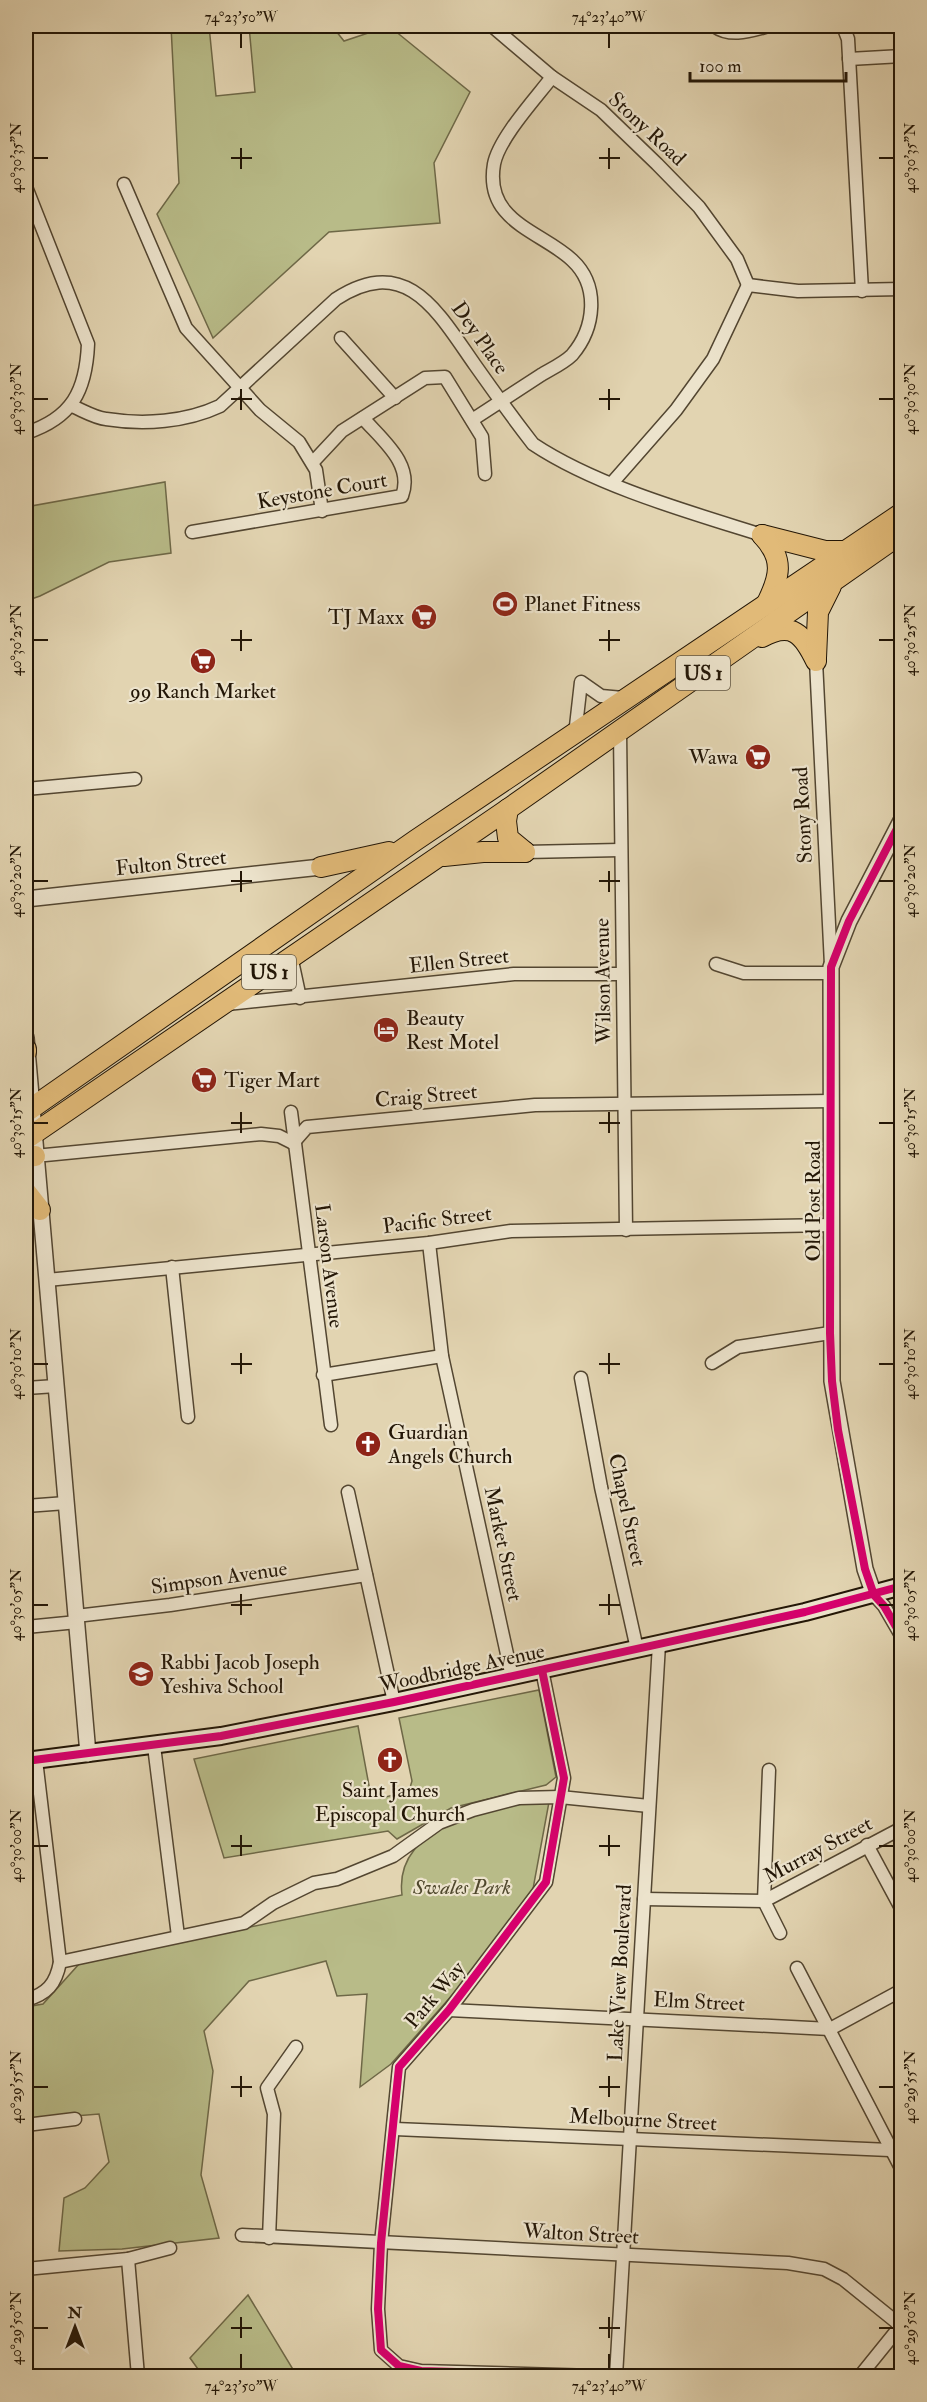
<svg xmlns="http://www.w3.org/2000/svg" width="927" height="2402" viewBox="0 0 927 2402" font-family="'IM FELL Double Pica',serif">
<style>
.green{fill:#b8bb88;stroke:#6e6847;stroke-width:1.5}
.lines{fill:none;stroke-linecap:round;stroke-linejoin:round}
.minor-casing{stroke:#534631;stroke-width:15}
.tertiary-casing{stroke:#534631;stroke-width:18}
.secondary-casing{stroke:#231606;stroke-width:20}
.trunk-casing{stroke:#231606;stroke-width:22}
.minor{stroke:#ece3cc;stroke-width:12}
.tertiary{stroke:#ece3cc;stroke-width:15}
.secondary{stroke:#ece3cc;stroke-width:16}
.trunk{stroke:#e1ba78;stroke-width:20}
.cycleway-casing{stroke:#ece3cc;stroke-width:11}
.cycleway{stroke:#d6006c;stroke-width:8}
.ticks{fill:none;stroke:#231606;stroke-width:2}
.labels{text-anchor:middle;dominant-baseline:central;stroke-width:4.5;stroke-linejoin:round;paint-order:stroke}
.shield{fill:#ece3cc;stroke:#5f5441;stroke-width:1.5}
.shield-label{font-size:20px;font-weight:bold;fill:#231606}
.street-label{font-size:21px;fill:#231606;stroke:#ece3cc}
.poi-label{font-size:21px;fill:#231606;stroke:#ece3cc;text-anchor:start}
.park-label{font-size:21px;font-style:italic;fill:#50482d;stroke:#ece3cc}
.neatline{fill:none;stroke:#231606;stroke-width:2}
.ticks-label{font-size:15px;text-anchor:middle;fill:#231606}
</style>
<rect width="100%" height="100%" fill="#e2d4b1"/>
<filter id="stains"><feTurbulence type="fractalNoise" baseFrequency=".00333" numOctaves="4"/><feColorMatrix values="0 0 0 0 .2 0 0 0 0 .09 0 0 0 0 .02 0 0 0 .5 -.17"/></filter>
<radialGradient id="worn" r=".72"><stop offset=".6" stop-color="#630" stop-opacity="0"/><stop offset="1" stop-color="#630" stop-opacity=".3"/></radialGradient>
<g class="green">
<polygon points="171,26 209,26 216,96 255,92 249,26 332,26 344,41 389,26 470,92 434,163 440,223 329,232 213,338 157,214 179,183"/>
<polygon points="165,482 171,553 109,562 40,596 26,601 26,507"/>
<polygon points="539,1690 556,1777 546,1785 451,1808 397,1839 388,1831 224,1858 194,1759 358,1726 370,1791 375,1790 382,1798 409,1791 412,1781 399,1718"/>
<path d="M549,1802L533,1889L462,1984L391,2064L360,2087L367,1994L337,1996L326,1961L249,1981L204,2031L213,2071L201,2175L219,2238L122,2249L59,2251L64,2198L85,2188L109,2162L99,2114L26,2120V2007L43,2004L80,1963L402,1895C393,1824 496,1803 549,1802Z"/>
<polygon points="248,2295 297,2376 203,2376 190,2358"/>
</g>
<g class="lines">
<g class="minor-casing">
<g id="minor">
<polyline points="492,26 552,77 601,110 657,164 699,207 737,259 748,285"/>
<path d="M714,26C731,38 750,31 769,26"/>
<polyline points="843,26 848,39 862,291"/>
<polyline points="849,59 902,56"/>
<polyline points="124,184 186,328 260,410 299,442 316,470 322,511"/>
<path d="M26,187L88,344C86,391 72,418 26,433"/>
<polyline points="748,285 798,291 902,289"/>
<polyline points="341,338 395,398"/>
<path d="M72,406C82,410 95,418 106,419C144,425 186,422 220,406L336,299C407,252 439,314 475,365C494,392 513,418 533,444C596,486 689,512 762,535"/>
<path d="M472,420C495,405 518,390 541,375C551,369 564,363 572,355C595,328 600,286 572,260C541,231 484,222 494,164C499,138 536,98 552,77"/>
<polyline points="313,462 342,431 425,378 445,377 482,437 485,474"/>
<polyline points="612,483 676,410 713,359 748,285"/>
<path d="M192,532L402,496C414,464 382,440 363,418"/>
<polyline points="816,661 831,965"/>
<polyline points="620,731 626,1230"/>
<polyline points="573,733 576,726 581,682 601,696 623,698"/>
<polyline points="26,789 135,779"/>
<polyline points="525,852 620,850"/>
<polyline points="291,956 300,998"/>
<polyline points="716,964 744,973 831,973"/>
<polyline points="227,1004 514,974 622,974"/>
<polyline points="291,1112 331,1425"/>
<polyline points="293,1143 307,1127 535,1105 831,1101"/>
<polyline points="35,1156 261,1134 279,1136 293,1143"/>
<polyline points="429,1243 442,1356 512,1677"/>
<polyline points="172,1267 188,1417"/>
<polyline points="47,1280 429,1243 511,1231 832,1225"/>
<polyline points="712,1363 738,1347 830,1333"/>
<polyline points="323,1375 442,1356"/>
<polyline points="581,1378 601,1487 637,1649"/>
<polyline points="26,1388 56,1386"/>
<polyline points="348,1492 394,1702"/>
<polyline points="26,1506 66,1503"/>
<polyline points="874,1595 884,1606 902,1637"/>
<polyline points="76,1616 170,1605 366,1575"/>
<polyline points="26,1627 77,1622"/>
<polyline points="542,1670 564,1778 546,1882 449,2010 399,2067 381,2243 378,2309 381,2350 399,2366 421,2371 594,2376"/>
<polyline points="154,1746 178,1936"/>
<polyline points="769,1770 764,1901 780,1933"/>
<polyline points="867,1845 902,1910"/>
<polyline points="644,1899 764,1901 902,1828"/>
<polyline points="60,1962 244,1923 273,1903 314,1883 337,1879 393,1856 439,1823 473,1810 519,1798 560,1797 649,1806"/>
<polyline points="797,1968 902,2170"/>
<path d="M26,2000C47,1994 56,1984 60,1962L36,1760"/>
<polyline points="449,2010 830,2029 902,1990"/>
<polyline points="26,2125 75,2119"/>
<polyline points="395,2129 890,2150"/>
<polyline points="242,2235 788,2263 824,2269 843,2279 900,2325"/>
<polyline points="269,2238 274,2114 267,2088 296,2047"/>
<polyline points="128,2259 138,2376"/>
<polyline points="26,2269 128,2259 170,2248"/>
<polyline points="616,2376 659,1644"/>
<polyline points="860,2376 902,2324"/>
</g>
</g>
<g class="tertiary-casing">
<g id="tertiary">
<polyline points="26,899 321,867"/>
<polyline points="26,1038 88,1754"/>
<polyline points="874,1595 865,1569 832,1381 831,967 849,921 902,819"/>
</g>
</g>
<g class="secondary-casing">
<polyline id="secondary" points="26,1761 221,1736 394,1702 805,1612 902,1586"/>
</g>
<g class="trunk-casing">
<g id="trunk">
<polyline points="762,535 825,551 848,551"/>
<path d="M762,535C785,559 780,577 766,605"/>
<path d="M762,637C792,621 803,634 816,661"/>
<polyline points="816,658 818,612 831,586"/>
<polyline points="508,809 506,821 508,838 525,852"/>
<polyline points="444,856 483,852 525,852"/>
<polyline points="321,867 389,852"/>
<polyline points="26,1052 26,1049"/>
<polyline points="26,1112 416,840 902,513"/>
<polyline points="26,1139 508,809 902,533"/>
<polyline points="26,1157 35,1156"/>
<polyline points="26,1192 40,1210"/>
</g>
</g>
<use href="#minor" class="minor"/>
<use href="#tertiary" class="tertiary"/>
<use href="#secondary" class="secondary"/>
<use href="#trunk" class="trunk"/>
<g class="cycleway-casing">
<g id="cycleway">
<polyline points="902,819 849,921 831,967 830,1333 832,1381 838,1430 865,1569 874,1595 884,1606 902,1637"/>
<polyline points="542,1670 564,1778 546,1882 449,2010 399,2067 381,2243 378,2309 381,2350 399,2366 421,2371 594,2376"/>
<polyline points="26,1761 221,1736 394,1702 805,1612 902,1586"/>
</g>
</g>
<use href="#cycleway" class="cycleway"/>
</g>
<path class="ticks" d="M241,33V48M609,33V48M241,148V169M609,148V169M33,158H48M231,158H252M599,158H620M879,158H894M241,389V410M609,389V410M33,399H48M231,399H252M599,399H620M879,399H894M241,630V651M609,630V651M33,640H48M231,640H252M599,640H620M879,640H894M241,871V892M609,871V892M33,881H48M231,881H252M599,881H620M879,881H894M241,1112V1133M609,1112V1133M33,1123H48M231,1123H252M599,1123H620M879,1123H894M241,1353V1374M609,1353V1374M33,1364H48M231,1364H252M599,1364H620M879,1364H894M241,1594V1615M609,1594V1615M33,1605H48M231,1605H252M599,1605H620M879,1605H894M241,1835V1856M609,1835V1856M33,1846H48M231,1846H252M599,1846H620M879,1846H894M241,2076V2097M609,2076V2097M33,2087H48M231,2087H252M599,2087H620M879,2087H894M241,2317V2338M609,2317V2338M33,2328H48M231,2328H252M599,2328H620M879,2328H894M241,2354V2369M609,2354V2369"/>
<defs>
<g id="stadium-disc" transform="scale(1.35)"><circle r="9.5" fill="#8f2418" stroke="#ece3cc"/><path d="M0-5a6.5 5 0 1 0 0 10a6.5 5 0 1 0 0-10ZM-3.5-1.8h7v3.6h-7Z" fill="#fff"/></g>
<g id="supermarket-disc" transform="scale(1.35)"><circle r="9.5" fill="#8f2418" stroke="#ece3cc"/><path d="M-6-5.5h2.5l.6 2H6L4.5 2H-2.5L-4.4-4H-6ZM-1.5 3.2a1.3 1.3 0 1 0 .1 0ZM3 3.2a1.3 1.3 0 1 0 .1 0Z" fill="#fff"/></g>
<g id="hotel-disc" transform="scale(1.35)"><circle r="9.5" fill="#8f2418" stroke="#ece3cc"/><path d="M-6-4.5h1.5V1H6V5H4.5V3h-9V5H-6ZM-4 0a1.8 1.8 0 1 1 3.6 0ZM.5 0V-2.5h3Q6-2.5 6 0Z" fill="#fff"/></g>
<g id="church-disc" transform="scale(1.35)"><circle r="9.5" fill="#8f2418" stroke="#ece3cc"/><path d="M-1.2-6h2.4v3.5h3.3v2.4h-3.3V6h-2.4V-.1h-3.3v-2.4h3.3Z" fill="#fff"/></g>
<g id="school-disc" transform="scale(1.35)"><circle r="9.5" fill="#8f2418" stroke="#ece3cc"/><path d="M0-5L7-2L0 1L-7-2ZM-4 1L0 2.5L4 1V4Q0 6-4 4Z" fill="#fff"/></g>
</defs>
<g fill-rule="evenodd">
<use href="#stadium-disc" x="505" y="604"/>
<use href="#supermarket-disc" x="424" y="617"/>
<use href="#supermarket-disc" x="203" y="661"/>
<use href="#supermarket-disc" x="758" y="757"/>
<use href="#hotel-disc" x="386" y="1030"/>
<use href="#supermarket-disc" x="204" y="1080"/>
<use href="#church-disc" x="368" y="1444"/>
<use href="#school-disc" x="141" y="1674"/>
<use href="#church-disc" x="390" y="1760"/>
</g>
<g class="labels">
<g class="shield">
<rect x="676" y="656" width="54" height="34" rx="4.5"/>
<rect x="242" y="955" width="54" height="34" rx="4.5"/>
</g>
<g class="shield-label">
<text x="703" y="673">US 1</text>
<text x="269" y="972">US 1</text>
</g>
<g class="street-label">
<text transform="translate(647 129) rotate(43)">Stony Road</text>
<text transform="translate(480 338) rotate(55)">Dey Place</text>
<text transform="translate(322 491) rotate(-10)">Keystone Court</text>
<text transform="translate(803 815) rotate(-93)">Stony Road</text>
<text transform="translate(171 863) rotate(-6)">Fulton Street</text>
<text transform="translate(459 961) rotate(-6)">Ellen Street</text>
<text transform="translate(603 981) rotate(-91)">Wilson Avenue</text>
<text transform="translate(426 1096) rotate(-5)">Craig Street</text>
<text transform="translate(813 1201) rotate(-90)">Old Post Road</text>
<text transform="translate(437 1220) rotate(-7)">Pacific Street</text>
<text transform="translate(329 1266) rotate(83)">Larson Avenue</text>
<text transform="translate(627 1510) rotate(78)">Chapel Street</text>
<text transform="translate(503 1544) rotate(78)">Market Street</text>
<text transform="translate(219 1578) rotate(-8)">Simpson Avenue</text>
<text transform="translate(462 1668) rotate(-12)">Woodbridge Avenue</text>
<text transform="translate(818 1850) rotate(-28)">Murray Street</text>
<text transform="translate(620 1973) rotate(-87)">Lake View Boulevard</text>
<text transform="translate(435 1995) rotate(-50)">Park Way</text>
<text transform="translate(699 2002) rotate(3)">Elm Street</text>
<text transform="translate(643 2120) rotate(3)">Melbourne Street</text>
<text transform="translate(581 2234) rotate(3)">Walton Street</text>
</g>
<g class="poi-label">
<text x="524" y="604">Planet Fitness</text>
<text x="404" y="617" text-anchor="end">TJ Maxx</text>
<text x="203" y="691" text-anchor="middle">99 Ranch Market</text>
<text x="738" y="757" text-anchor="end">Wawa</text>
<text x="406" y="1018">Beauty<tspan x="406" dy="24">Rest Motel</tspan></text>
<text x="224" y="1080">Tiger Mart</text>
<text x="388" y="1432">Guardian<tspan x="388" dy="24">Angels Church</tspan></text>
<text x="160" y="1662">Rabbi Jacob Joseph<tspan x="160" dy="24">Yeshiva School</tspan></text>
<text x="390" y="1790" text-anchor="middle">Saint James<tspan x="390" dy="24">Episcopal Church</tspan></text>
</g>
<g class="park-label">
<text x="462" y="1887">Swales Park</text>
</g>
</g>
<rect width="927" height="2402" fill="none" stroke="#e2d4b1" stroke-width="66"/>
<g transform="translate(75 2327)" stroke="#ece3cc" stroke-width="4.5" paint-order="stroke">
<path d="M0-4.5L10 22L0 15L-10 22Z" fill="#231606"/>
<text y="-9" font-size="16" font-weight="bold" text-anchor="middle" fill="#231606">N</text>
</g>
<path d="M690 72v9h156v-9" fill="none" stroke="#231606" stroke-width="3"/>
<text x="699" y="72" font-size="18" fill="#231606" stroke="#ece3cc" stroke-width="4.5" paint-order="stroke">100 m</text>
<rect x="33" y="33" width="861" height="2336" class="neatline"/>
<g class="ticks-label">
<text x="241" y="22">74°23'50"W</text>
<text x="609" y="22">74°23'40"W</text>
<text transform="translate(16 158) rotate(-90)" y="5">40°30'35"N</text>
<text transform="translate(910 158) rotate(-90)" y="5">40°30'35"N</text>
<text transform="translate(16 399) rotate(-90)" y="5">40°30'30"N</text>
<text transform="translate(910 399) rotate(-90)" y="5">40°30'30"N</text>
<text transform="translate(16 640) rotate(-90)" y="5">40°30'25"N</text>
<text transform="translate(910 640) rotate(-90)" y="5">40°30'25"N</text>
<text transform="translate(16 881) rotate(-90)" y="5">40°30'20"N</text>
<text transform="translate(910 881) rotate(-90)" y="5">40°30'20"N</text>
<text transform="translate(16 1123) rotate(-90)" y="5">40°30'15"N</text>
<text transform="translate(910 1123) rotate(-90)" y="5">40°30'15"N</text>
<text transform="translate(16 1364) rotate(-90)" y="5">40°30'10"N</text>
<text transform="translate(910 1364) rotate(-90)" y="5">40°30'10"N</text>
<text transform="translate(16 1605) rotate(-90)" y="5">40°30'05"N</text>
<text transform="translate(910 1605) rotate(-90)" y="5">40°30'05"N</text>
<text transform="translate(16 1846) rotate(-90)" y="5">40°30'00"N</text>
<text transform="translate(910 1846) rotate(-90)" y="5">40°30'00"N</text>
<text transform="translate(16 2087) rotate(-90)" y="5">40°29'55"N</text>
<text transform="translate(910 2087) rotate(-90)" y="5">40°29'55"N</text>
<text transform="translate(16 2328) rotate(-90)" y="5">40°29'50"N</text>
<text transform="translate(910 2328) rotate(-90)" y="5">40°29'50"N</text>
<text x="241" y="2391">74°23'50"W</text>
<text x="609" y="2391">74°23'40"W</text>
</g>
<rect width="100%" height="100%" filter="url(#stains)"/>
<rect width="100%" height="100%" fill="url(#worn)"/>
</svg>
